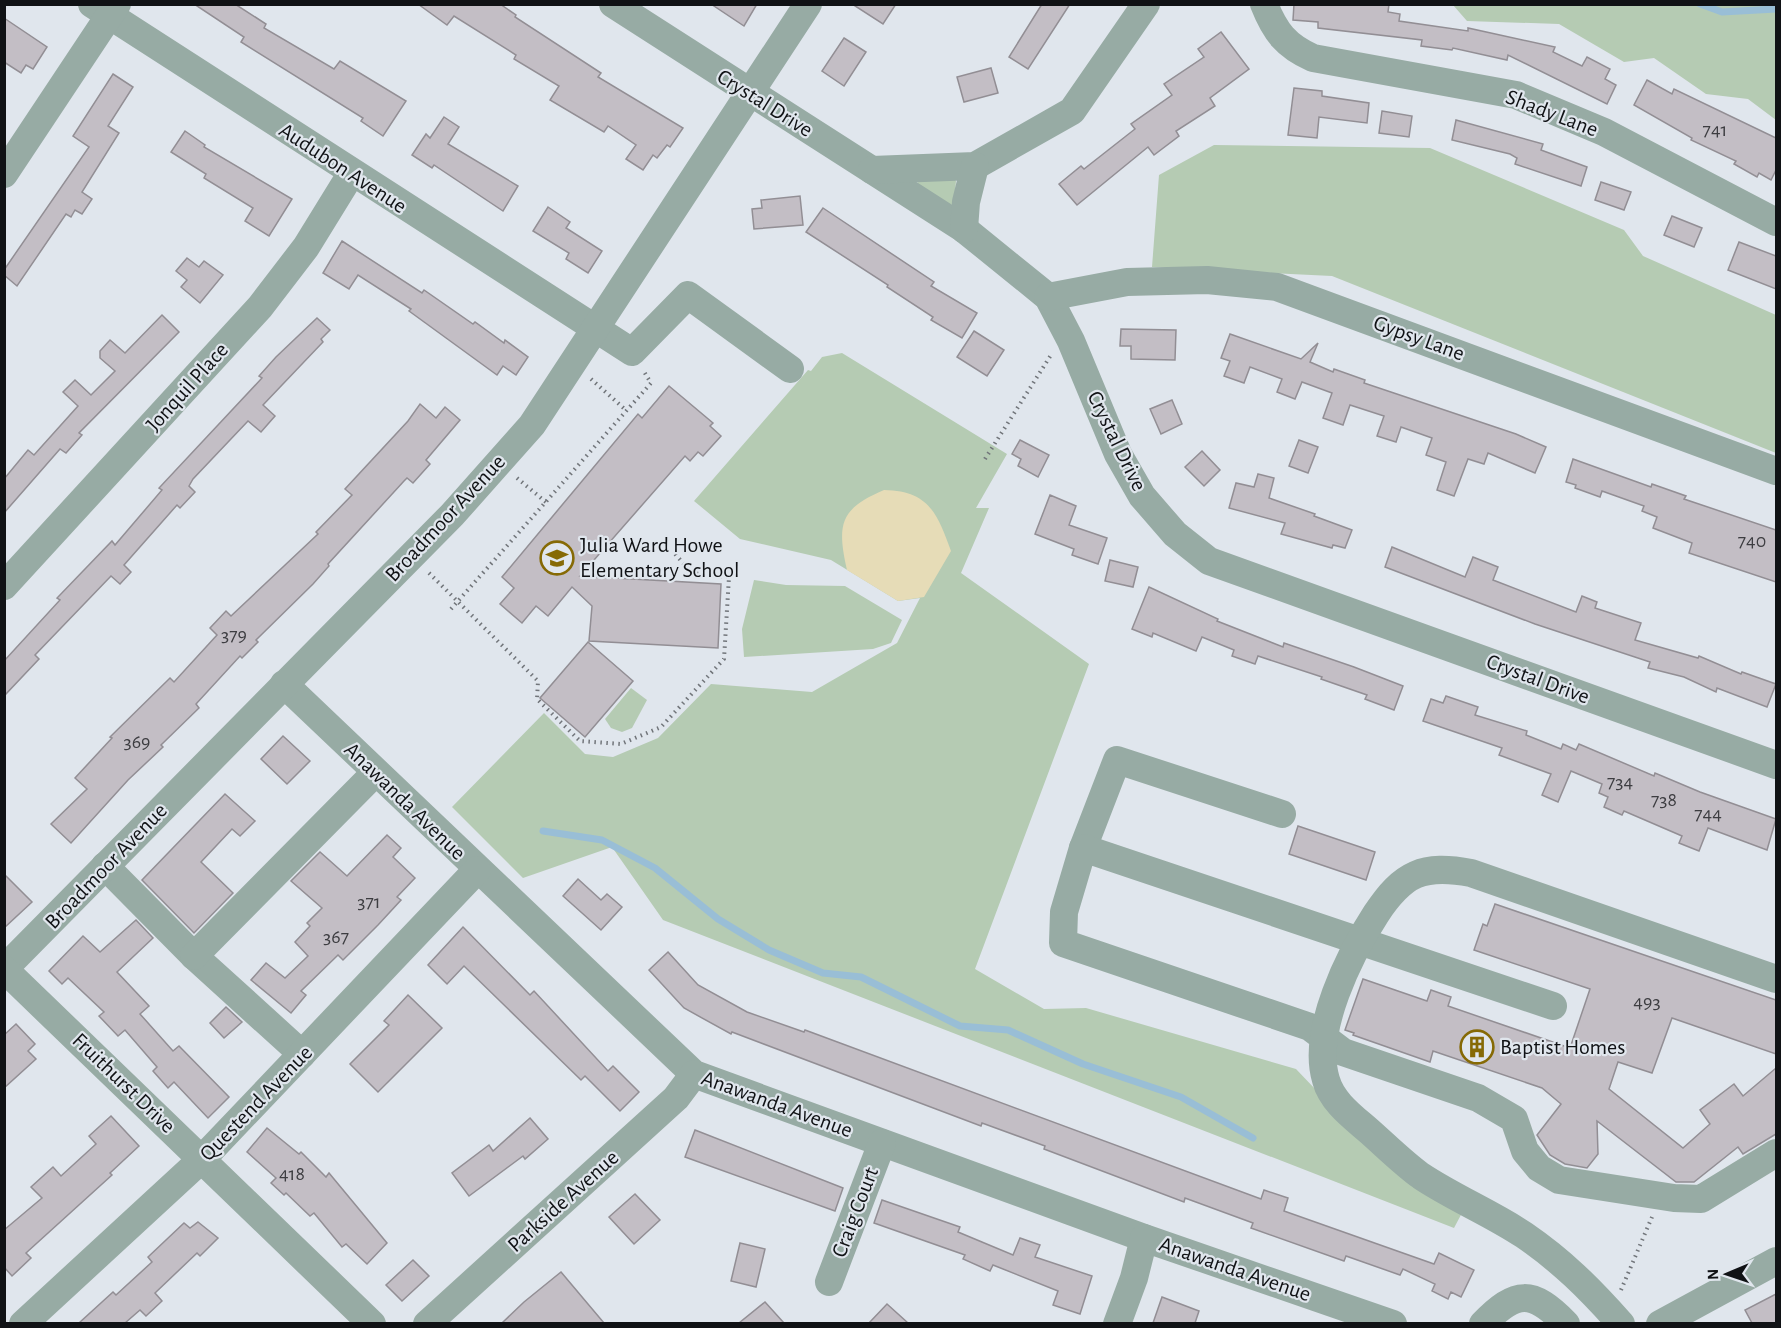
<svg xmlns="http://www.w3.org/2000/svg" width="1781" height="1328" viewBox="0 0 1781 1328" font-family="'Alegreya Sans',sans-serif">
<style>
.green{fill:#b5cbb3}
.sand{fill:#e6dcb7}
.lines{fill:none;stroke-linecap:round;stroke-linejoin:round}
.stream{stroke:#99bed6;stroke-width:7}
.building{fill:#c3bec5;stroke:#928e94;stroke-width:1.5}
.path{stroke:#71757a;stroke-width:4;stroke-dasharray:1.5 4.5;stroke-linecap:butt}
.minor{stroke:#97aba4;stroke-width:28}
.labels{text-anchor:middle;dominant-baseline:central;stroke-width:4.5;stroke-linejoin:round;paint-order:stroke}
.number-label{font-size:20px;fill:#3d3d41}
.street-label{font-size:22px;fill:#101215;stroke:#e0e6ed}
.poi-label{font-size:22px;fill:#101215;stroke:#e0e6ed;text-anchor:start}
</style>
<rect width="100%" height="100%" fill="#e0e6ed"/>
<g class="green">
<polygon points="1453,5 1776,5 1776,120 1748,99 1706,94 1654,58 1624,62 1559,24 1467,21"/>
<polygon points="1214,145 1430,148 1624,230 1643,256 1776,315 1776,453 1332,276 1152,267 1159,175"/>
<polygon points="952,177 956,181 954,203 950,206 917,184 919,178"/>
<polygon points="842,353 1007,454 976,508 989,508 961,573 1089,664 975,969 1044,1009 1086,1008 1296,1069 1379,1156 1463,1211 1454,1228 663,920 612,847 523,878 452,807 544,713 585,754 613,757 658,738 711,684 812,692 897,643 920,598 898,601 831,560 740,539 694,501 808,370 811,371 822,357"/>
<polygon points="754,580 786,585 845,586 902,620 891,643 873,649 744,657 742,629"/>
<polygon points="631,688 647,700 632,728 622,732 611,728 605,719"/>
</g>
<path class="sand" d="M884,490C929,491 937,513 951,551L924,597L898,601L847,570C837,525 839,509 884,490Z"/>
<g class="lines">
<g class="stream">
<polyline points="1700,4 1722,12 1776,9"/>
<polyline points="543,831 602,840 655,868 718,919 769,950 823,973 861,977 960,1026 1008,1030 1083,1064 1181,1097 1253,1138"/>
</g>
</g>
<g class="building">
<polygon points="194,4 235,4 266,24 264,28 334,69 340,61 406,101 383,136 361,121 363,118 241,42 244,37"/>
<polygon points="418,4 500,4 516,15 515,17 601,73 598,77 683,128 670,147 667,145 657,158 653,155 643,170 626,159 636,145 608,126 604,132 550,100 559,86 514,59 516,55 454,16 447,25"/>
<polygon points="711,4 757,4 744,26"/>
<polygon points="852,4 896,4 883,24"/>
<polygon points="1042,4 1070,4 1028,69 1009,57"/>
<polygon points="1294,4 1389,4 1388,12 1400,14 1399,21 1468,31 1468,28 1555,47 1553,52 1582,66 1587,57 1610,69 1605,79 1616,85 1607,104 1508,55 1507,60 1453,48 1452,50 1421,46 1422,40 1318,28 1318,22 1293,20"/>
<polygon points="4,18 47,47 33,69 26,65 21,73 4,62"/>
<polygon points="1221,32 1249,69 1210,98 1215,106 1176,131 1179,136 1154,155 1148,147 1077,205 1059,184 1081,166 1084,169 1135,129 1131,124 1172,95 1164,84 1204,57 1198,49"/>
<polygon points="844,38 866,52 844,86 822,71"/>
<polygon points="991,68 998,93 964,102 957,77"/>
<polygon points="113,74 133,87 108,126 119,133 82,192 92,199 82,214 75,210 71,217 66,214 17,286 4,275 4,270 89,147 73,136"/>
<polygon points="1647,80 1672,94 1674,89 1776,138 1776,170 1771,180 1759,173 1757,177 1734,164 1736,161 1691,140 1692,138 1634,105"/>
<polygon points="1294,88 1322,91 1322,96 1369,103 1367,123 1319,117 1317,138 1288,135"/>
<polygon points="1382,111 1412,116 1409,137 1379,133"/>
<polygon points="444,117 459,127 448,144 518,186 503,211 434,165 432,168 412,155 426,134 430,138"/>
<polygon points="1456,120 1543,144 1541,150 1587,167 1581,186 1515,164 1517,158 1510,154 1452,140"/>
<polygon points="185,131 205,145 204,147 292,199 269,236 245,221 253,208 204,178 206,174 171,152"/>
<polygon points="1601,182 1631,192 1624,210 1595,200"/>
<polygon points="800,196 803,225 754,229 752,209 762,208 761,200"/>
<polygon points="548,207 570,222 566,228 602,251 588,273 566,259 569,253 533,231"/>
<polygon points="823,208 934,282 931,286 977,313 962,338 931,320 933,317 887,287 888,285 806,232"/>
<polygon points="1672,216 1702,228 1694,247 1664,235"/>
<polygon points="342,241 422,293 424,290 473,324 475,322 504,343 505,340 528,357 516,375 503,366 497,375 409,311 411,309 358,275 349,289 323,273"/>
<polygon points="1739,242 1776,256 1776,289 1728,270"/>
<polygon points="187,258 199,267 204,261 223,275 200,303 181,287 187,280 176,271"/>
<polygon points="162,315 179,332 79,433 82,435 66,453 60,449 4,513 4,479 28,450 34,455 78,406 63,392 75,380 91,395 115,371 100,358 100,351 110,340 125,353"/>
<polygon points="317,318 330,330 321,339 323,342 263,405 275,416 261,432 248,421 193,479 189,486 195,492 180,508 177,505 124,565 131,572 120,584 111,576 35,655 39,659 4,696 4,661 60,600 57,598 112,541 115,545 162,490 159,488 262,378 259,376 276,357"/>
<polygon points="1121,329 1176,330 1175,360 1131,359 1131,346 1120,346"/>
<polygon points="974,331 1004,350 987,376 957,357"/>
<polygon points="1230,334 1301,359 1318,343 1310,362 1333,372 1334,369 1365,380 1364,383 1516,434 1546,447 1535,473 1488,453 1484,464 1468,459 1454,496 1437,490 1446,462 1426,455 1432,438 1401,427 1396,442 1377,436 1384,416 1350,405 1343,425 1323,418 1332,393 1302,382 1295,399 1277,392 1282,379 1250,367 1244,383 1224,376 1230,361 1221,358"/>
<polygon points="669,386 713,423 710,426 721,436 703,456 698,452 690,461 685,456 580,576 721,584 718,648 589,641 592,606 572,587 548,616 536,606 522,623 500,604 514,588 502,577 638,414 642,418"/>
<polygon points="1172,400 1182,424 1161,434 1150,409"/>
<polygon points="420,404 436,418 445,407 460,420 426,460 430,464 413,483 407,478 404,481 328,564 329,566 313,584 256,640 258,642 242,658 240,656 196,704 199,708 161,745 163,747 128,780 71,843 51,824 87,789 75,778 112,738 110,737 170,678 174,682 217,635 210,628 226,611 231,616 318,534 316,532 352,495 345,489 408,421"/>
<polygon points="1020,440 1049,455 1038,477 1018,466 1021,459 1012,454"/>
<polygon points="1299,440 1318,447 1308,473 1289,466"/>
<polygon points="1202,451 1220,470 1204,486 1185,467"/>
<polygon points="1573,459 1651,487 1652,484 1686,496 1684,499 1776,530 1776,582 1689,553 1692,543 1653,528 1657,517 1642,511 1644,506 1602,491 1600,497 1575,488 1576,485 1566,482"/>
<polygon points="1258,474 1274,478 1269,498 1315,514 1314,516 1352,530 1345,548 1333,545 1332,548 1281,534 1285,523 1229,508 1236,483 1254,487"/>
<polygon points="1050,495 1076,506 1069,525 1107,538 1098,564 1072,555 1074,549 1035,534"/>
<polygon points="1392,547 1465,577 1473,557 1498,567 1493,580 1576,612 1582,596 1597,602 1595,608 1641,623 1635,640 1698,658 1699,656 1741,674 1742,672 1776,684 1767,707 1717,688 1716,692 1684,677 1648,668 1650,662 1535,624 1385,567"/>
<polygon points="1110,560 1138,567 1133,587 1105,581"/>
<polygon points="1149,587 1218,619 1217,621 1283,647 1284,643 1354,667 1403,686 1394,710 1365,699 1367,695 1321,679 1322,677 1258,656 1255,664 1232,656 1234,650 1202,637 1196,651 1153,633 1152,637 1132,629"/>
<polygon points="588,642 633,681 585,737 540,698"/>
<polygon points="1446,696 1478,707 1475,715 1527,731 1526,735 1561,749 1563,744 1576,750 1579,744 1654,776 1655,773 1700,792 1776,819 1767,850 1708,828 1699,851 1679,843 1682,836 1624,811 1622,815 1604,807 1608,797 1599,793 1602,784 1571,771 1558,802 1542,795 1551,774 1499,755 1502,748 1423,721 1431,699 1443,703"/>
<polygon points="283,736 310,761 287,784 261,759"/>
<polygon points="225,794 255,821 240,836 232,829 201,862 233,893 194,933 142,880"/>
<polygon points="1298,826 1375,852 1366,880 1289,854"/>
<polygon points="387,835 401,848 393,857 415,878 397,897 401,900 378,925 343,960 338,955 301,991 306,995 291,1013 251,980 266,963 285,978 308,956 295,942 310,926 307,923 322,908 291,881 320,852 347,876"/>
<polygon points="4,874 32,902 4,928"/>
<polygon points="578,879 601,900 607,894 622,907 601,930 563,896"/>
<polygon points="1495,904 1776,1000 1776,1054 1672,1018 1652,1073 1618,1062 1609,1089 1683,1148 1710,1124 1700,1110 1734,1084 1743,1096 1776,1068 1776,1134 1743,1154 1738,1147 1694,1182 1676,1182 1597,1121 1598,1154 1587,1168 1565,1164 1550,1155 1537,1135 1561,1104 1542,1088 1433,1051 1430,1062 1353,1035 1354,1033 1345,1030 1363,979 1427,1001 1431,990 1451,997 1448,1006 1570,1048 1590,989 1474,950 1483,924 1487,926"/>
<polygon points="136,920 153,938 117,972 149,1006 140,1014 173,1051 179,1046 229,1097 208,1118 174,1082 168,1088 153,1071 157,1067 125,1030 118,1036 99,1016 104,1012 68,978 62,984 49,971 83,936 100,952"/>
<polygon points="463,927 530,995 534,991 608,1071 613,1066 639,1092 620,1111 585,1076 581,1080 464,966 447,984 428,965"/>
<polygon points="668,952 698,985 747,1012 804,1032 805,1030 1261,1199 1264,1190 1288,1198 1284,1211 1434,1264 1439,1253 1474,1270 1461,1297 1451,1292 1448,1299 1432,1291 1435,1284 1403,1269 1400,1275 1346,1256 1344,1261 1251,1228 1253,1223 1185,1198 1184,1202 1044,1149 1045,1146 982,1123 981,1126 732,1032 731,1034 684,1008 649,970"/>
<polygon points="408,995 442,1028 378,1092 350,1064 389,1025 384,1021"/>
<polygon points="226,1007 242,1022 224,1038 210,1023"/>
<polygon points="16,1024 35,1044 28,1051 36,1059 4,1088 4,1035"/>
<polygon points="111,1116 139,1146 110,1173 112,1175 26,1253 31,1258 12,1276 4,1267 4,1230 42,1198 31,1187 53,1167 61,1176 96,1144 89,1136"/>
<polygon points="530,1118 548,1139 525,1159 523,1156 469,1196 452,1173 489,1145 493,1151"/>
<polygon points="267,1128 299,1154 301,1152 326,1177 329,1173 387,1243 367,1264 346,1244 342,1247 314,1213 310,1216 286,1193 284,1195 271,1183 276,1178 247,1152"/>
<polygon points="695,1130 843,1188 835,1211 685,1157"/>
<polygon points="635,1194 660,1220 634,1244 609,1217"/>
<polygon points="882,1200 960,1227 958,1232 1013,1255 1020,1238 1040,1245 1035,1257 1092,1276 1080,1314 1053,1305 1058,1291 993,1265 990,1271 963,1259 965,1255 874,1223"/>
<polygon points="198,1222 218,1238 200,1256 197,1253 155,1293 162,1301 146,1316 140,1310 125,1323 79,1323 113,1292 116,1295 152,1262 148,1257 184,1223 190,1228"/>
<polygon points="740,1243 765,1249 756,1287 731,1281"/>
<polygon points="413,1260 429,1276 402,1301 386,1285"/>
<polygon points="561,1272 604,1323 502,1323 524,1302"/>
<polygon points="1776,1294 1776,1323 1752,1323 1745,1310"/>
<polygon points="1162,1297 1199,1311 1195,1323 1153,1323"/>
<polygon points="765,1302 784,1323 739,1323"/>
<polygon points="887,1304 908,1323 869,1323"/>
</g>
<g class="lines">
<g class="path">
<polyline points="591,379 627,411"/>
<polyline points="985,459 1051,355"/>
<polyline points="517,478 547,503"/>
<polyline points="429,573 538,681 537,699 580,741 621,744 661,727 724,659 729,577 692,573 675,554"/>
<polyline points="451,609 651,383 643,370"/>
<polyline points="1621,1290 1652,1217"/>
</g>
<g class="minor">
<polyline points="92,4 632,352 688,295 790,369"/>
<polyline points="613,4 964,229 1048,297 1071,341 1118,454 1142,496 1175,534 1209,561 1776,765"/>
<path d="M1264,4C1275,32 1286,46 1313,58L1516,95L1604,132L1776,222"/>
<polyline points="872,170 975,166 1072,111 1146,4"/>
<polyline points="4,174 117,4"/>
<polyline points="964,229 966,202 975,166"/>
<polyline points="1048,297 1127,282 1207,280 1277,287 1776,471"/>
<polyline points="4,586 260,307 306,247 351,174"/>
<polyline points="284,684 694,1074 1144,1238 1393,1324"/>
<polyline points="1083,848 1117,760 1282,814"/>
<polyline points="105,866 194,956 302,1054"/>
<polyline points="194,956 375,773"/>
<polyline points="4,969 452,515 532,425 808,4"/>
<polyline points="4,969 372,1324"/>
<polyline points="1553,1006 1083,848 1064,912 1063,943 1310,1027 1343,1052 1478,1098 1514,1119 1525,1151 1539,1168 1559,1180 1674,1198 1701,1199 1776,1153"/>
<polyline points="829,1282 882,1143"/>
<polyline points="23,1324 202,1159 477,870"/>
<polyline points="427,1324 676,1098 694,1074"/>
<polyline points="1117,1324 1134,1278 1144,1238"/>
<path d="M1483,1324C1516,1290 1532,1289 1566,1324"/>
<path d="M1621,1324C1590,1289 1562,1261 1524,1235C1491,1213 1454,1198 1421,1176C1403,1163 1386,1146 1369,1131C1353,1117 1332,1102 1326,1080C1311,1031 1350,954 1376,914C1403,873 1423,864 1471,873L1776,979"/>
<polyline points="1660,1324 1776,1261"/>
</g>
</g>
<defs>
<g id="school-ring" transform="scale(1.725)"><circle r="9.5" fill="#e0e6ed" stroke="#866a05" stroke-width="1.5"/><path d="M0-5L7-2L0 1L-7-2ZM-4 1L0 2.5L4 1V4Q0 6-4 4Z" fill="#866a05"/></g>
<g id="building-ring" transform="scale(1.725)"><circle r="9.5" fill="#e0e6ed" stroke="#866a05" stroke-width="1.5"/><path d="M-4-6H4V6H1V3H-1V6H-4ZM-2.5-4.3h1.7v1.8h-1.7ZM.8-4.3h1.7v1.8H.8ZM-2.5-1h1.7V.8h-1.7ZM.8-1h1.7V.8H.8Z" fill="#866a05"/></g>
</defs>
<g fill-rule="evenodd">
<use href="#school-ring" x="557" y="558"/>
<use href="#building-ring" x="1477" y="1047"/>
</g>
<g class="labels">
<g class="number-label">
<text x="1715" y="130">741</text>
<text x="1752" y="541">740</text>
<text x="234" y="635">379</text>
<text x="137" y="742">369</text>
<text x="1620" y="782">734</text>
<text x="1664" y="800">738</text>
<text x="1708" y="814">744</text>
<text x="369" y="902">371</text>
<text x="336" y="937">367</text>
<text x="1647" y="1002">493</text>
<text x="292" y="1174">418</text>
</g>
<g class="street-label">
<text transform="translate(765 103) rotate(32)">Crystal Drive</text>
<text transform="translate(1552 113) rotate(21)">Shady Lane</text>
<text transform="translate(343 168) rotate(33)">Audubon Avenue</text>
<text transform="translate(1419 338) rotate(20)">Gypsy Lane</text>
<text transform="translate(187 387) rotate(-48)">Jonquil Place</text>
<text transform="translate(1117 441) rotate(64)">Crystal Drive</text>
<text transform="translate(445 518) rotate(-47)">Broadmoor Avenue</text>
<text transform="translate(1538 679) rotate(20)">Crystal Drive</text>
<text transform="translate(405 801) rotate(44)">Anawanda Avenue</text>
<text transform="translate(106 866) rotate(-46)">Broadmoor Avenue</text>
<text transform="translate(124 1083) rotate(44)">Fruithurst Drive</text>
<text transform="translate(256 1103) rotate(-46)">Questend Avenue</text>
<text transform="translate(777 1104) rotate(20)">Anawanda Avenue</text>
<text transform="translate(563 1201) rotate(-42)">Parkside Avenue</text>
<text transform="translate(855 1212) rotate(-69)">Craig Court</text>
<text transform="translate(1235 1269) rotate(19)">Anawanda Avenue</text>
</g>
<g class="poi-label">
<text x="580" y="545">Julia Ward Howe<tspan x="580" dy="25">Elementary School</tspan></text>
<text x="1500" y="1047">Baptist Homes</text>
</g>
</g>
<rect width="1781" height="1328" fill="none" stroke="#101215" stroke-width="12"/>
<g transform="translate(1727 1274) rotate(268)" stroke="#e0e6ed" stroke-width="4.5" paint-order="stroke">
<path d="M0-4.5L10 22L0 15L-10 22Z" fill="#101215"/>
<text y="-9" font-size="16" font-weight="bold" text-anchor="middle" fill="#101215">N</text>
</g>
</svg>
